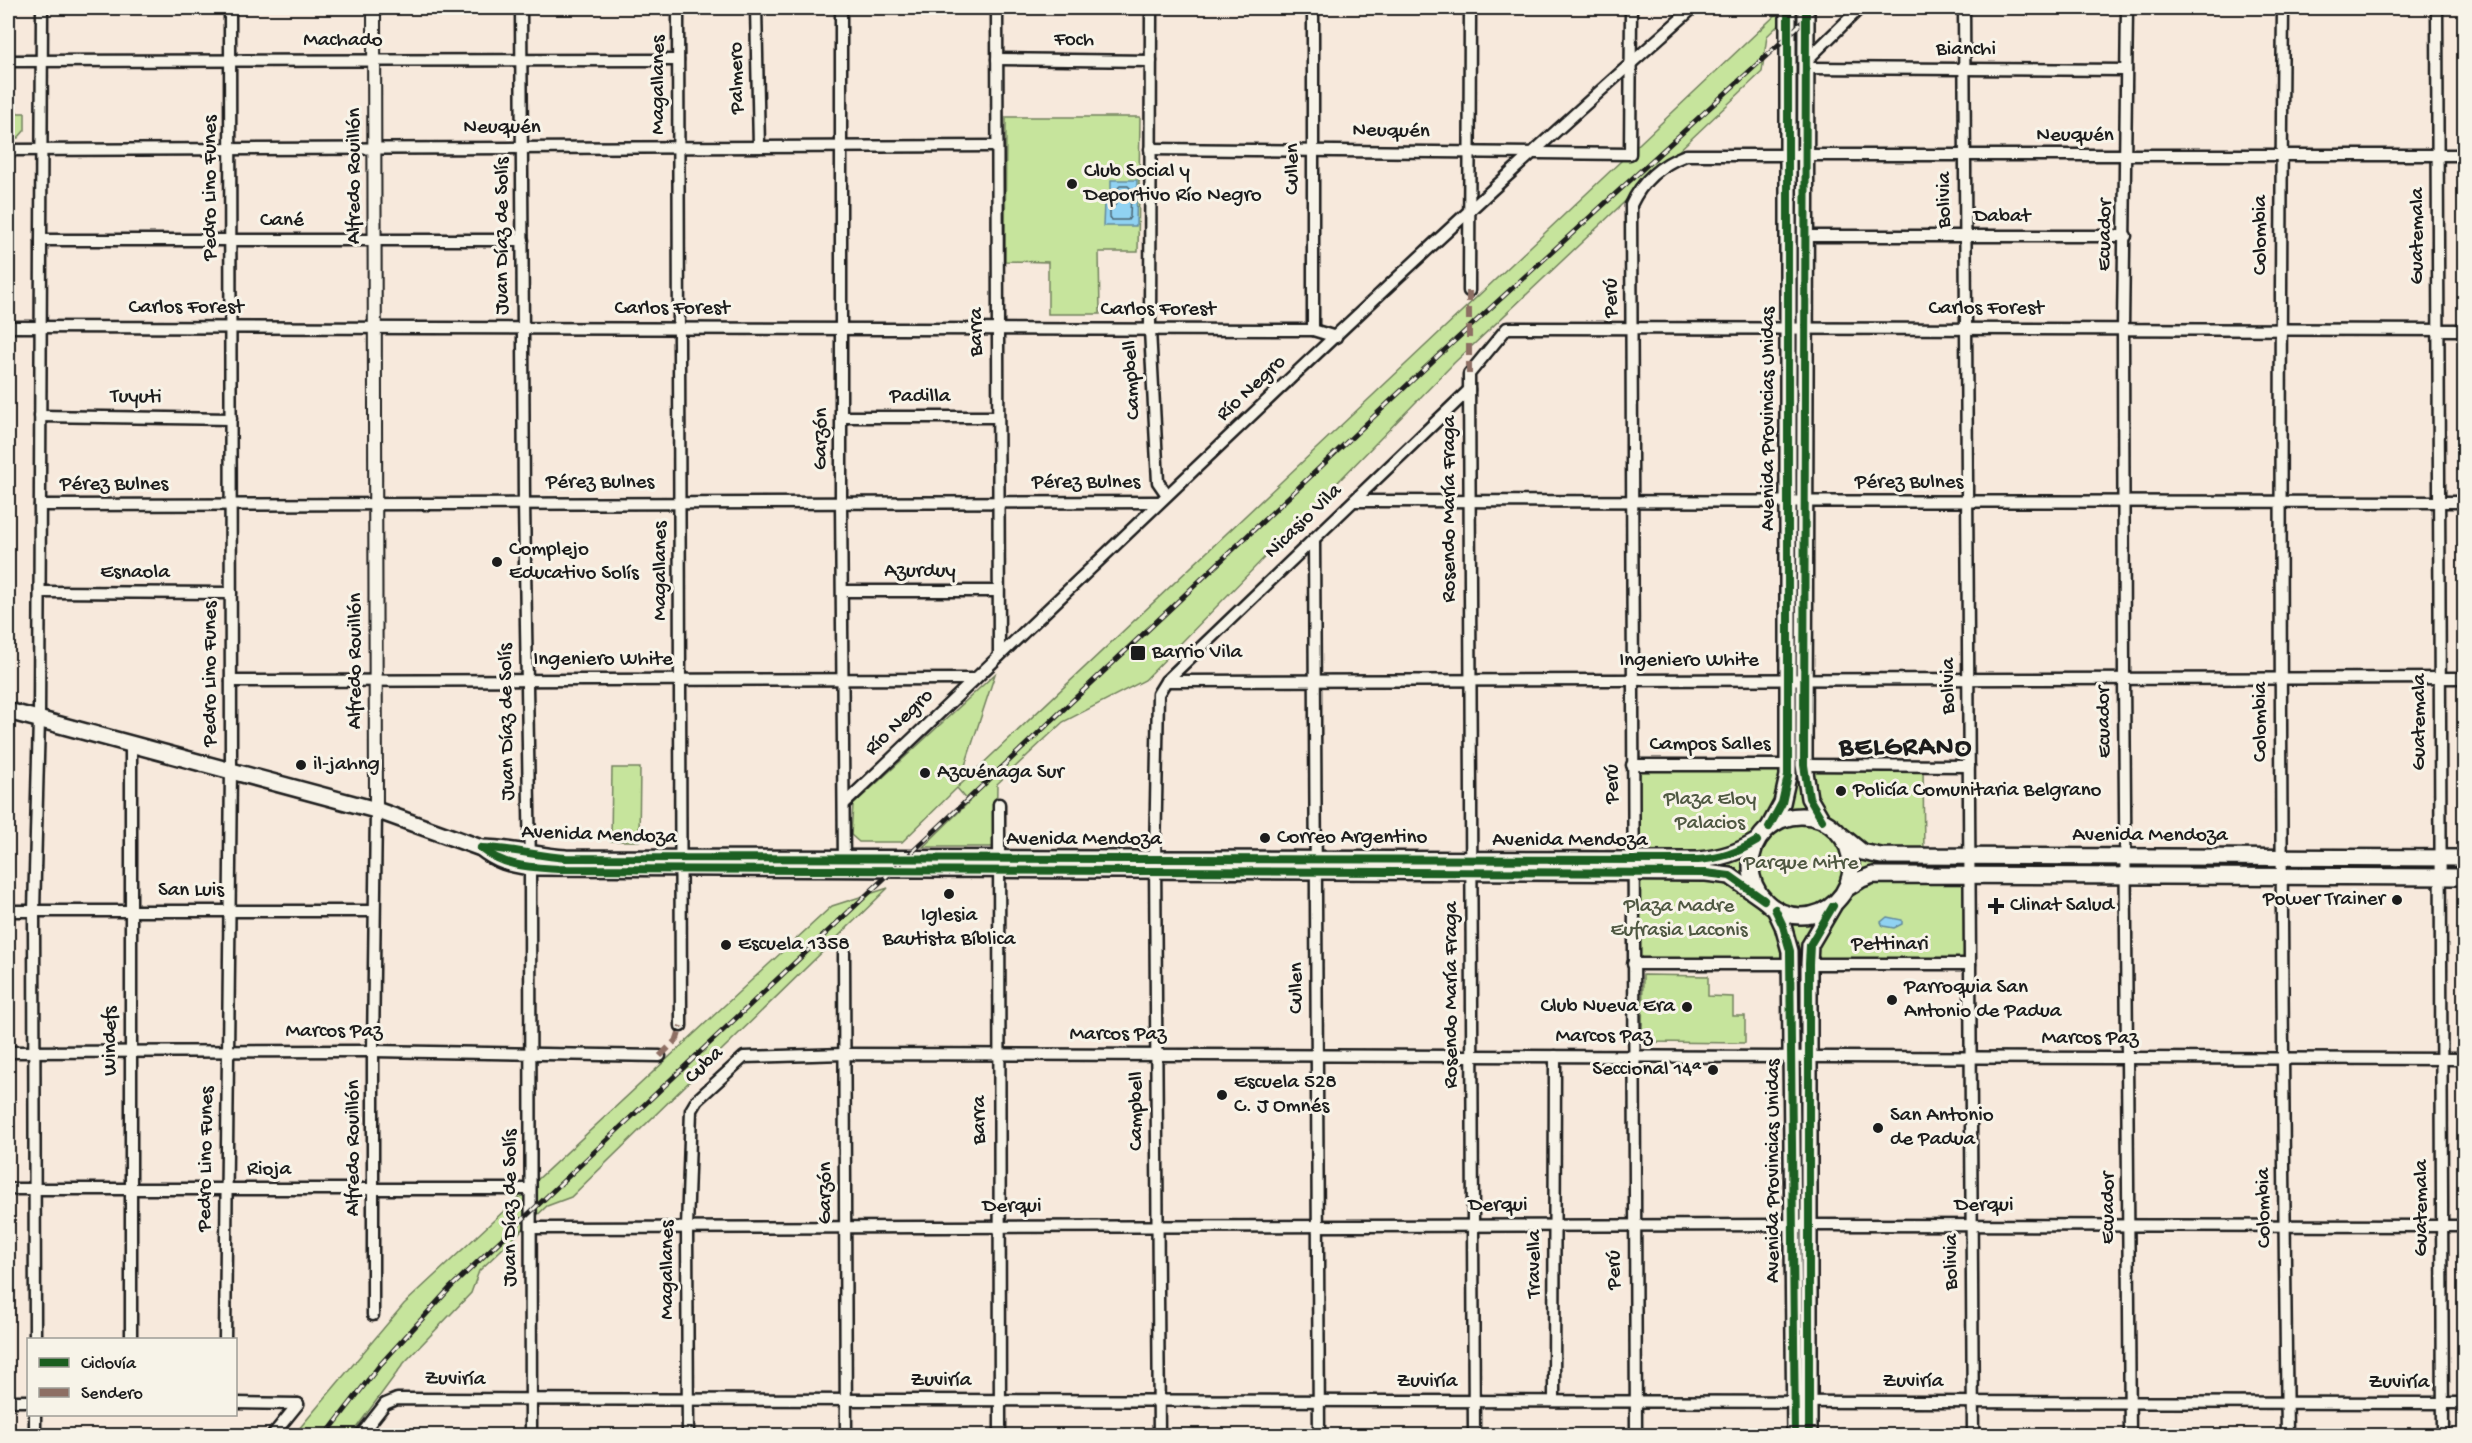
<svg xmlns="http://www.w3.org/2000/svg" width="2472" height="1443" viewBox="0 0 2472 1443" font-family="'Gochi Hand',sans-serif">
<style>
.green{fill:#c6e49c;stroke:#71805c;stroke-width:1.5}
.water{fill:#90d2f2;stroke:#62899c;stroke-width:1.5}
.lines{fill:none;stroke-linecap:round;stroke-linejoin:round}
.shore{stroke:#4a6572;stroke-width:1.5}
.minor-casing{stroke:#1c1c1c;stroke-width:15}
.tertiary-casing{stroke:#1c1c1c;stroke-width:16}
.secondary-casing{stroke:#1c1c1c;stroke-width:20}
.minor{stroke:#f7f3e8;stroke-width:10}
.tertiary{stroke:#f7f3e8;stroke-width:12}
.secondary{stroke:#f7f3e8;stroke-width:15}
.rail-casing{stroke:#1c1c1c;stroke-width:5}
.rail{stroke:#f7f3e8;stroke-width:3;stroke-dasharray:9;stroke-linecap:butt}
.quiet{stroke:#8d6e63;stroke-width:6;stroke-dasharray:12 6;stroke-linecap:butt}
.cycleway-casing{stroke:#f7f3e8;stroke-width:11}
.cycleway{stroke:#1b5e20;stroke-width:8}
.poi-dot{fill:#1c1c1c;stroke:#f7f3e8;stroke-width:2}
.labels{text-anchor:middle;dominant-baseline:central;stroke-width:6;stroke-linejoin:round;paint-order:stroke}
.street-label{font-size:21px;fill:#1c1c1c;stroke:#f7f3e8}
.poi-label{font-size:21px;fill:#1c1c1c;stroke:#f7f3e8;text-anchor:start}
.park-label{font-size:21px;fill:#4f5842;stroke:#f7f3e8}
.district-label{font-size:27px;font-weight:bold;letter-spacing:1.5px;fill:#1c1c1c;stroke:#f7f3e8}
</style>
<rect width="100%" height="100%" fill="#f7e9dc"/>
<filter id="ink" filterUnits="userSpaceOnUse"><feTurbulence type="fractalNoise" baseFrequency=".0167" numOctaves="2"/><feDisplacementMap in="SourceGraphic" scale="12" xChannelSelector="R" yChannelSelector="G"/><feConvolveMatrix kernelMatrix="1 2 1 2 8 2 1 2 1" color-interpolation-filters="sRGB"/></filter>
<g filter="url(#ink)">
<g class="green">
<polygon points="1783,8 1796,8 1767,36 1762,72 1454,363 1145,680 1063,722 997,784 996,843 994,847 923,847 969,802 957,788 902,842 859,842 851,835 853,805 995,674 958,787"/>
<polygon points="8,113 25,113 25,130 18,138 8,138"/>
<polygon points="1006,117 1140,117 1138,252 1099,252 1100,314 1048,314 1048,262 1005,261"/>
<polygon points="1632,765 1923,766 1924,856 1970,856 1970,964 1633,964"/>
<polygon points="612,768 640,768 639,841 611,841"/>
<polygon points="888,888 571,1197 547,1206 479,1271 471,1293 404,1363 351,1435 293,1436 404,1304 769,964 832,906"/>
<polygon points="1643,975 1708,976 1708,996 1733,997 1733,1016 1745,1016 1745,1043 1648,1042 1642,1038"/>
</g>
<g class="water">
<polygon points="1111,180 1137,180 1136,226 1103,226 1104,203 1111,202"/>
<polygon points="1887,917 1902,920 1902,924 1894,928 1883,926 1881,922"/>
</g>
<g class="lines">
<polygon class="shore" points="1120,186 1128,186 1131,189 1130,217 1128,220 1112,220 1110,217 1110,210 1116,204 1117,189"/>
<g class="minor-casing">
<g id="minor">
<polyline points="521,8 524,503 530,867 531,1436"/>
<polyline points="678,8 681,1026"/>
<polyline points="756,8 759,147"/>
<polyline points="841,8 841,503 844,865"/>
<polyline points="997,8 999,656"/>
<polyline points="1151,8 1150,330 1158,482 1167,495"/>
<polyline points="1964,8 1973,1436"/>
<polyline points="2127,8 2123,329 2124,679 2130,1436"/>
<path d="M2283,8C2278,484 2281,959 2287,1436"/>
<polyline points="2437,8 2443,1436"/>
<polyline points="997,59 1151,61"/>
<polyline points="8,61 678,60"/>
<polyline points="1806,61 1860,8"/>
<polyline points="1806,68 2126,70"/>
<polyline points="1150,149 1630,154 1631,8"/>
<polyline points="8,150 997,146"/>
<polyline points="1806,236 2126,236"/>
<polyline points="41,240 523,240"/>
<polyline points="1469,291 1470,8"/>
<polyline points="8,327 1313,330 1336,337"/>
<polyline points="1313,330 1313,8"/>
<polyline points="40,416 231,419"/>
<polyline points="842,417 997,417"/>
<polyline points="1354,501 2464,502"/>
<polyline points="40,505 1159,502"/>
<polyline points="1314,540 1319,1436"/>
<polyline points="843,591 998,591"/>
<polyline points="40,592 231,593"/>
<polyline points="231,681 975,679"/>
<polyline points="1166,681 2464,678"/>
<polyline points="131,743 131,1340"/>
<polyline points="1632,765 1787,765"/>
<polyline points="1804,765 1969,766"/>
<path d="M844,804C1125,537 1403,265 1693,8"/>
<polyline points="999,804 1000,1436"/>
<polyline points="8,911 374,911"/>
<polyline points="844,950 846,1436"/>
<polyline points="1633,964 1790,964"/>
<polyline points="1809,964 1970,964"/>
<polyline points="8,1052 373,1051 660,1056"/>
<polyline points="8,1189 530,1189"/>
<polyline points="531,1228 1793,1225 2464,1226"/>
<polyline points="373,1315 373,1051 376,810"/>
<polyline points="35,1340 34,911 39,719 42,8"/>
<polyline points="225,1340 231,769 230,8"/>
<polyline points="8,1401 28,1401"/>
<polyline points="1554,1401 1555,1056"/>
<polyline points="236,1403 298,1404"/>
<polyline points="35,1414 35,1436"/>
<polyline points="272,1436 298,1404"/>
<polyline points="360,1436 385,1404 397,1399 2464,1403"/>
<polyline points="688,1436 687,1228 691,1110 697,1100 744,1057 844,1054 2464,1059"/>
<polyline points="1159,1436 1155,858 1158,694 1166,681 1469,390"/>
<polyline points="1474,1436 1469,374 1507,328 2464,330"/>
<path d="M1636,1436L1631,205C1642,181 1662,164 1686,155H2464"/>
</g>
</g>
<g class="tertiary-casing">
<polyline id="tertiary" points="374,8 376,810"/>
</g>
<g class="secondary-casing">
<g id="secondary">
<polyline points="1806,8 1804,765 1809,798 1822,820"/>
<path d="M8,711L376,810L481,848C497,861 510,864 530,867L1706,873L1730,876L1764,900"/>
<circle cx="1801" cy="866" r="50"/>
<polyline points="1769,827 1782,803 1788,776 1788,8"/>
<polyline points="1841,835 1862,852 1881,856 2464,858"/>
<path d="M481,848C509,848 537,856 566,858L1698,860C1721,858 1737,853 1757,841"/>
<polyline points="1846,889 1862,879 1873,875 2464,877"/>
<polyline points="1775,909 1783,926 1790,951 1795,1436"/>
<polyline points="1809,1436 1809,964 1810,945 1833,906"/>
</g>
</g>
<use href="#minor" class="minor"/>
<use href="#tertiary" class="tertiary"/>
<use href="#secondary" class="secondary"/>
<g class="rail-casing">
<polyline id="rail" points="325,1436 379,1366 451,1287 1437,357 1788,36 1816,8"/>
</g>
<use href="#rail" class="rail"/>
<g class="quiet">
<polyline points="1469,374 1469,291"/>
<polyline points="660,1056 677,1039 681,1026"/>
</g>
<g class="cycleway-casing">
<g id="cycleway">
<polyline points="1806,8 1804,765 1809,798 1822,820"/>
<polyline points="1769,827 1782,803 1788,776 1788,8"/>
<path d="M481,848C504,867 530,867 558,869L1706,873L1730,876L1764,900"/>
<path d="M481,848C509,848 537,856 566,858L1698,860C1721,858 1737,853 1757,841"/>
<polyline points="1775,909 1783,926 1790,951 1795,1436"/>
<polyline points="1809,1436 1809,964 1810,945 1833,906"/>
</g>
</g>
<use href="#cycleway" class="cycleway"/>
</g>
</g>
<g class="poi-dot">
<circle cx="1072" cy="184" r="6"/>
<circle cx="497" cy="562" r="6"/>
<rect x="1130" y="645" width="16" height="16" rx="3"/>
<circle cx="301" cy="765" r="6"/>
<circle cx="925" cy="773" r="6"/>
<circle cx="1841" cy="791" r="6"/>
<circle cx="1265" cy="838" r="6"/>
<circle cx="949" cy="894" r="6"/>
<circle cx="2397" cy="900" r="6"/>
<path d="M1993 897h6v6h6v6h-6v6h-6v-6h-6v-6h6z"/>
<circle cx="726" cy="945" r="6"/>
<circle cx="1892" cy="1000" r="6"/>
<circle cx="1687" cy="1007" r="6"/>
<circle cx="1713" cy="1070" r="6"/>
<circle cx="1222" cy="1095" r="6"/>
<circle cx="1878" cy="1128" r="6"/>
</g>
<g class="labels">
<g class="street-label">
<text x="343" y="41">Machado</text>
<text transform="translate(1074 41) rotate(1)">Foch</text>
<text x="1966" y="50">Bianchi</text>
<text transform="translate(738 78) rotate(-91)">Palmero</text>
<text transform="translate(659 85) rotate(-90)">Magallanes</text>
<text x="502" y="128">Neuquén</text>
<text transform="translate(1391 132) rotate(1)">Neuquén</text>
<text x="2075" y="136">Neuquén</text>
<text transform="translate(1293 169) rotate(-90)">Cullen</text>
<text transform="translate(355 176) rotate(-90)">Alfredo Rouillón</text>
<text transform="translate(211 188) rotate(-90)">Pedro Lino Funes</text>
<text transform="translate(1945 200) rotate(-90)">Bolivia</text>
<text x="2002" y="217">Dabat</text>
<text x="282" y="221">Cané</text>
<text transform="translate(2106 235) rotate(-89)">Ecuador</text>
<text transform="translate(2261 235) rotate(-90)">Colombia</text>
<text transform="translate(503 236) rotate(-90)">Juan Díaz de Solís</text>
<text transform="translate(2418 236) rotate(-90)">Guatemala</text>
<text transform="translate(1612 298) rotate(-90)">Perú</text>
<text x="186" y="308">Carlos Forest</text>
<text x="672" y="309">Carlos Forest</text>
<text x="1986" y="309">Carlos Forest</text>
<text x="1158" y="310">Carlos Forest</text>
<text transform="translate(977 332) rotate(-90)">Barra</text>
<text transform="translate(1133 380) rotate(-93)">Campbell</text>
<text transform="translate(1252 389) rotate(-43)">Río Negro</text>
<text x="920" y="397">Padilla</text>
<text transform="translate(136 398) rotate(1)">Tuyuti</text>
<text transform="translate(1769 419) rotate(-90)">Avenida Provincias Unidas</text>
<text transform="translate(822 439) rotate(-89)">Garzón</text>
<text x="600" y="483">Pérez Bulnes</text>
<text x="1086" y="483">Pérez Bulnes</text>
<text x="1909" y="483">Pérez Bulnes</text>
<text x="114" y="485">Pérez Bulnes</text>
<text transform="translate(1450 509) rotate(-90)">Rosendo María Fraga</text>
<text transform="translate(1304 522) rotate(-44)">Nicasio Vila</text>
<text transform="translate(661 571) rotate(-90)">Magallanes</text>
<text x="920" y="572">Azurduy</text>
<text x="135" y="573">Esnaola</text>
<text x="603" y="660">Ingeniero White</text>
<text transform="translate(356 661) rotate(-90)">Alfredo Rouillón</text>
<text x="1689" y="661">Ingeniero White</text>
<text transform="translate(211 674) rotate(-90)">Pedro Lino Funes</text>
<text transform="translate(1949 686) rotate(-90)">Bolivia</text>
<text transform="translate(508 722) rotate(-91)">Juan Díaz de Solís</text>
<text transform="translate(2105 722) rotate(-91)">Ecuador</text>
<text transform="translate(2261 722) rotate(-90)">Colombia</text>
<text transform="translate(2420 722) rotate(-90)">Guatemala</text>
<text transform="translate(900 723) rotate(-44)">Río Negro</text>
<text x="1710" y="745">Campos Salles</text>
<text transform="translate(1613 784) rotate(-90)">Perú</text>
<text transform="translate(599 836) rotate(2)">Avenida Mendoza</text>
<text x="2150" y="836">Avenida Mendoza</text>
<text x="1084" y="840">Avenida Mendoza</text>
<text x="1570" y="841">Avenida Mendoza</text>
<text x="191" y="891">San Luis</text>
<text x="1890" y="945">Pettinari</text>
<text transform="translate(1297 988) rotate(-90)">Cullen</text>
<text transform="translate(1452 995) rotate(-90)">Rosendo María Fraga</text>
<text x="334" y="1032">Marcos Paz</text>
<text x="1118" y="1035">Marcos Paz</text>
<text x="1604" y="1037">Marcos Paz</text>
<text x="2090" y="1039">Marcos Paz</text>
<text transform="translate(111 1041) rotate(-90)">Windefs</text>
<text transform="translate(705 1066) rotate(-44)">Cuba</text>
<text transform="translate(1137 1111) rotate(-90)">Campbell</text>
<text transform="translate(980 1120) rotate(-90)">Barra</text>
<text transform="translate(354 1148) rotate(-90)">Alfredo Rouillón</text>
<text transform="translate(207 1159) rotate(-89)">Pedro Lino Funes</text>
<text x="269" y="1170">Rioja</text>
<text transform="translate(1774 1171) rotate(-90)">Avenida Provincias Unidas</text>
<text transform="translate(826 1193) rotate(-90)">Garzón</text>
<text x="1498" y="1206">Derqui</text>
<text x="1984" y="1206">Derqui</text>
<text x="1012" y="1207">Derqui</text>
<text transform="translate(511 1208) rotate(-90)">Juan Díaz de Solís</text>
<text transform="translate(2109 1208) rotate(-90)">Ecuador</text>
<text transform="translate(2265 1208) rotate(-91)">Colombia</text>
<text transform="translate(2422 1208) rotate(-90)">Guatemala</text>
<text transform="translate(1952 1262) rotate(-90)">Bolivia</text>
<text transform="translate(1535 1264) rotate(-90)">Travella</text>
<text transform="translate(668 1270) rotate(-90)">Magallanes</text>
<text transform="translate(1615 1270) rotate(-90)">Perú</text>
<text transform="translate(455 1380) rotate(1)">Zuviría</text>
<text x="941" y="1381">Zuviría</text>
<text x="1427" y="1382">Zuviría</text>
<text x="1913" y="1382">Zuviría</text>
<text x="2399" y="1383">Zuviría</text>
</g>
<g class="poi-label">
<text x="1084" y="172">Club Social y<tspan x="1084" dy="24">Deportivo Río Negro</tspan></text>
<text x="509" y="550">Complejo<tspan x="509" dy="24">Educativo Solís</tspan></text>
<text x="1152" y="653">Barrio Vila</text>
<text x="313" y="765">il-jahng</text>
<text x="937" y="773">Azcuénaga Sur</text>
<text x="1853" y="791">Policía Comunitaria Belgrano</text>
<text x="1277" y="838">Correo Argentino</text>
<text x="2385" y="900" text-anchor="end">Power Trainer</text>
<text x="2010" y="906">Clinat Salud</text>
<text x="949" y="916" text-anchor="middle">Iglesia<tspan x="949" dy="24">Bautista Bíblica</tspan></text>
<text x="738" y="945">Escuela 1358</text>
<text x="1904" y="988">Parroquia San<tspan x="1904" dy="24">Antonio de Padua</tspan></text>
<text x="1675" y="1007" text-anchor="end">Club Nueva Era</text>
<text x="1701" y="1070" text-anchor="end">Seccional 14ª</text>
<text x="1234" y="1083">Escuela 528<tspan x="1234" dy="24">C. J Omnés</tspan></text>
<text x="1890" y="1116">San Antonio<tspan x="1890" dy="24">de Padua</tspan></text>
</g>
<g class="park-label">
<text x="1710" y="800">Plaza Eloy<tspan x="1710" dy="24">Palacios</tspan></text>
<text x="1801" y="864">Parque Mitre</text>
<text x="1679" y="907">Plaza Madre<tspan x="1679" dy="24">Eufrasia Laconis</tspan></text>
</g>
<g class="district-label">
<text x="1906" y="749">BELGRANO</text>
</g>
</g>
<rect width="2472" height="1443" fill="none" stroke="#f7f3e8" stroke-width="30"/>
<rect x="15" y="15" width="2442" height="1413" fill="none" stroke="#1c1c1c" stroke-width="2" filter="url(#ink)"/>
<rect x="27" y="1338" width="210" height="78" fill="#f7f3e8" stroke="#9f9d96" stroke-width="1.5"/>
<rect x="39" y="1358" width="30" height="9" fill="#1b5e20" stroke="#9f9d96" stroke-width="1.5"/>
<text x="81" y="1368" font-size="18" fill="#1c1c1c">Ciclovía</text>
<rect x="39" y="1388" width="30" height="9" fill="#8d6e63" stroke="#9f9d96" stroke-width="1.5"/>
<text x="81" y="1398" font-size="18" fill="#1c1c1c">Sendero</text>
</svg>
